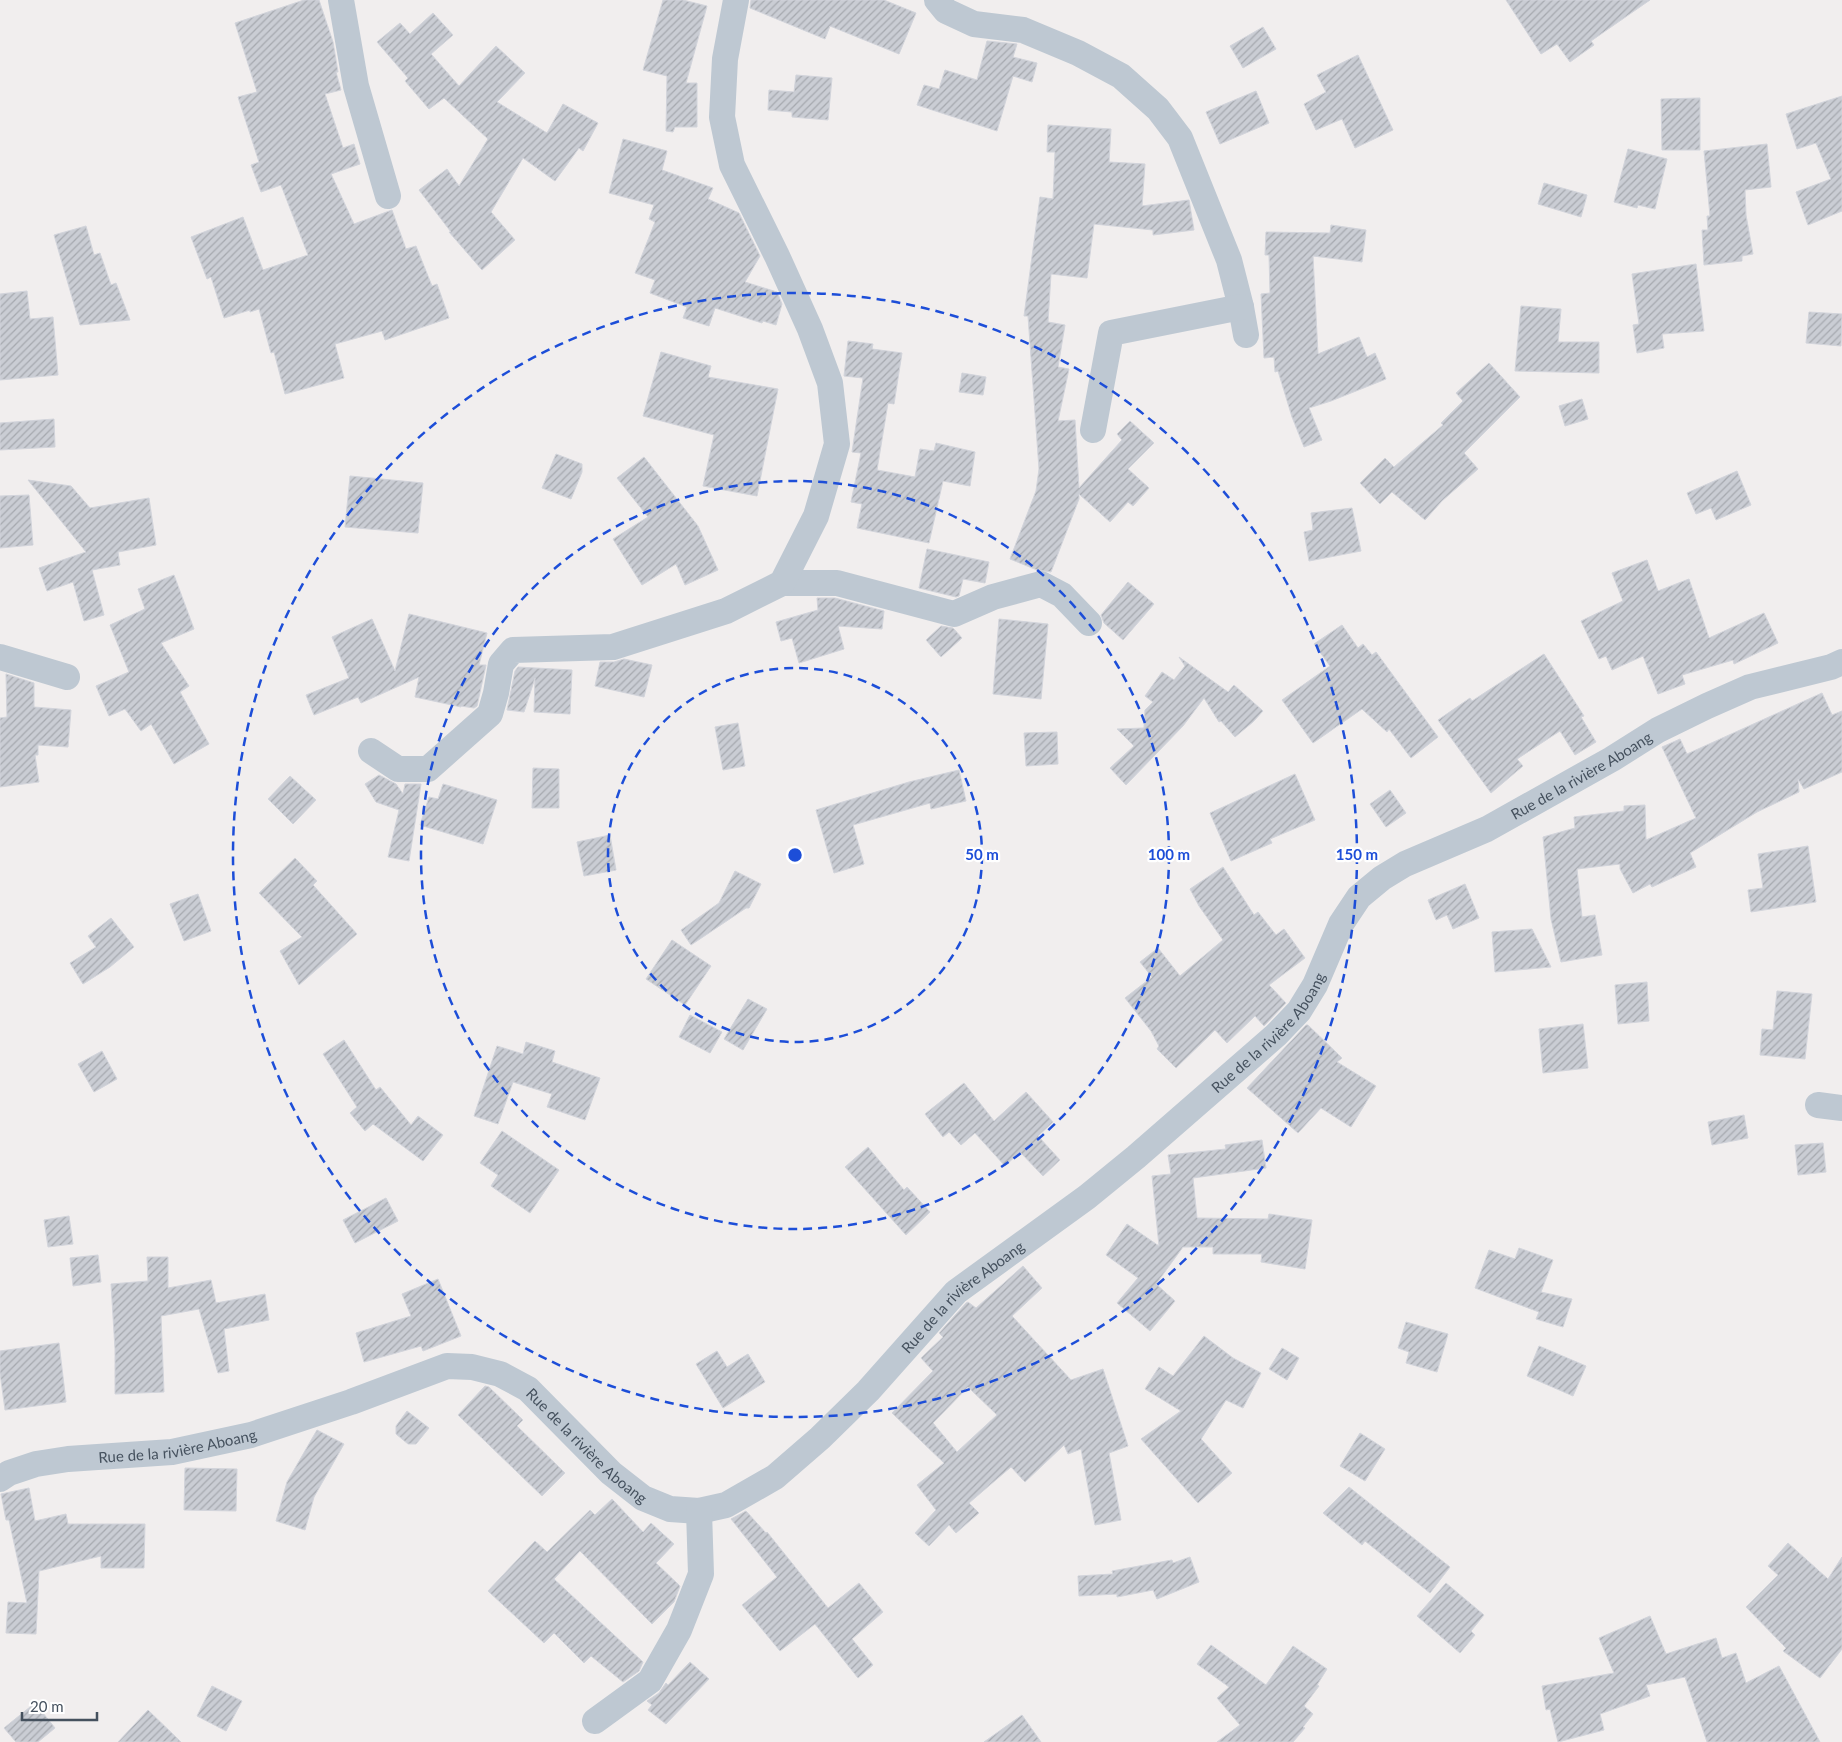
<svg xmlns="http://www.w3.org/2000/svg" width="1842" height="1742" viewBox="0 0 1842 1742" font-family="Lato,sans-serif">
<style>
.building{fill:url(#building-hatch);stroke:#d2d4db;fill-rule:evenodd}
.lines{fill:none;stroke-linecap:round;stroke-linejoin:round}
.minor{stroke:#bec8d2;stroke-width:26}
.ring{fill:none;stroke:#1d4ed8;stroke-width:2.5;stroke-dasharray:9 6}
.labels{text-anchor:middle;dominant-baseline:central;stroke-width:4.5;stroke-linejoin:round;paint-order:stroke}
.street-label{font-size:15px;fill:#45515e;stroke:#fff}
.centre{fill:#1d4ed8;stroke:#fff;stroke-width:2.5}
.ring-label{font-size:15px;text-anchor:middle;font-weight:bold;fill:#1d4ed8;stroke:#fff;stroke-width:4.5;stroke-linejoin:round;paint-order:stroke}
</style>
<defs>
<pattern id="building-hatch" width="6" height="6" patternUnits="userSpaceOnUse" patternTransform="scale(1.25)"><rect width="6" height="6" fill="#cacdd4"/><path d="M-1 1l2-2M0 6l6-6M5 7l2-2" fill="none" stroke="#a6a9af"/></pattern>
</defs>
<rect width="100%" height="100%" fill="#f1eeee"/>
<g class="building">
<polygon points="304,0 319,0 333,42 338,72 336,72 341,90 325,94 343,148 354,144 360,164 331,174 354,224 392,210 406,249 416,246 432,286 437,284 449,318 385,340 382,331 335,344 344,378 285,394 274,352 271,353 259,309 250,312 250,310 224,318 211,277 207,279 191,237 243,217 263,270 308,255 281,185 261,192 251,165 259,162 238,97 257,92 235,23"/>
<polygon points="663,0 683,0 707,6 686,83 697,83 697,127 675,127 673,132 666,131 667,76 643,70"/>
<polygon points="751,0 884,0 916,13 899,54 830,26 825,39 750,8"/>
<polygon points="1506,0 1650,0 1591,41 1594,45 1570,62 1557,44 1541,54"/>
<polygon points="433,13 453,35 431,54 459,86 496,46 525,73 497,102 547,133 563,104 598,123 583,151 579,148 555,181 523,158 491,212 515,240 482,270 449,232 451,232 419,190 447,169 459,186 488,139 444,98 429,109 405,81 408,78 377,42 400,23 410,34"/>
<polygon points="1263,27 1276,49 1243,68 1230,46"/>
<polygon points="987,41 1017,44 1013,57 1037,63 1032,82 1013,76 997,131 917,105 924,85 939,89 945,70 977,80"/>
<polygon points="1358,55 1393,130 1355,148 1342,119 1316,130 1304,104 1326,92 1317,75"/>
<polygon points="796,75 832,78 828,120 792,117 792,112 768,110 769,90 794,92"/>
<polygon points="1256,91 1269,123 1220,144 1206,112"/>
<polygon points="1842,96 1842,211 1808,225 1796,192 1831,179 1816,143 1797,149 1786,114"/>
<polygon points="1700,98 1700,150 1662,150 1661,99"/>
<polygon points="1048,125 1111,129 1109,162 1145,164 1142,206 1189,200 1194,230 1153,235 1153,230 1094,224 1087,278 1051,274 1048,322 1065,325 1058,367 1069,369 1058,421 1075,420 1079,488 1122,440 1117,434 1130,421 1154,443 1128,469 1149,488 1133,506 1128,502 1110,522 1079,494 1079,499 1051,572 1037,570 1010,559 1036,491 1039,469 1028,316 1024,316 1040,197 1053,199 1055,152 1047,152"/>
<polygon points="623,139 667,151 662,170 713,188 708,199 739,213 760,256 745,282 777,292 782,304 776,325 763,321 762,323 715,308 709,326 683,318 687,307 650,293 655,280 635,273 655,222 649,219 654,205 609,193"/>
<polygon points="1767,144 1771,187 1745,190 1746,215 1753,254 1742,256 1742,261 1704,265 1702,230 1708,230 1707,216 1710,216 1704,151"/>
<polygon points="1628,149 1667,159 1655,209 1638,205 1637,208 1614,202"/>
<polygon points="1544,183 1587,195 1581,217 1538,204"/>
<polygon points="1331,225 1366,230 1362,262 1313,256 1318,354 1359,337 1367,357 1375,353 1386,379 1331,401 1309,408 1322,440 1304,447 1292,417 1278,371 1275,372 1274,357 1264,358 1261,294 1270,293 1269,255 1265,255 1266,232 1330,233"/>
<polygon points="86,226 94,255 100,253 111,285 116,283 130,320 80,325 54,235"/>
<polygon points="1696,264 1704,331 1662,334 1664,348 1637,353 1633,325 1639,324 1632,274"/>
<polygon points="27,291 30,319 53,317 58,375 0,380 0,294"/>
<polygon points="1521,306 1561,309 1558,342 1599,342 1599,373 1515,371"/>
<polygon points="1809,312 1842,314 1841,346 1806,343"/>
<polygon points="848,341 873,344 872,349 902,353 894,404 888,403 877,470 915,477 920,449 934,451 936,443 975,452 970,486 943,481 929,543 857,528 862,504 851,502 861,453 852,452 863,378 844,376"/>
<polygon points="661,352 711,366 708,377 778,389 757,496 703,486 714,435 643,416"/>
<polygon points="1489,363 1520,397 1464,453 1478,469 1442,501 1425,520 1392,492 1380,504 1360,483 1385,458 1394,467 1443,425 1441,423 1463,401 1456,393"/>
<polygon points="962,373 986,377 983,395 959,392"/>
<polygon points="1582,399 1588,419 1565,426 1559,406"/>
<polygon points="54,419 55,447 0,450 0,423"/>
<polygon points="556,454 582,464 582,472 571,499 542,488"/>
<polygon points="644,457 698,526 718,570 685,585 676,564 642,585 613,539 648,517 617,478"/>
<polygon points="1737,471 1751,505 1716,520 1711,508 1696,514 1687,493"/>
<polygon points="350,476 423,483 418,533 345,527"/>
<polygon points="28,480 71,486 90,508 149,498 156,545 118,552 120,565 92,570 104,615 84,621 73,582 47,591 39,568 86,552"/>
<polygon points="29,495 33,545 0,548 0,496"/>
<polygon points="1352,508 1361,551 1309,561 1304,532 1313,530 1311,513"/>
<polygon points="927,549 989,562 985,583 963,579 959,596 956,597 919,588"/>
<polygon points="1647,560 1658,591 1689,579 1709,638 1764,613 1778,643 1734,664 1733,660 1682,675 1685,684 1658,694 1643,656 1612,670 1606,656 1599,659 1581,621 1623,601 1612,573"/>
<polygon points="174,575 194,629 161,643 189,686 180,692 209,744 174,764 151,724 141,731 125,709 109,716 96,686 129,672 110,625 145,609 138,589"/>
<polygon points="1128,582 1154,604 1123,640 1104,623 1101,615"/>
<polygon points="817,598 835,598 884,611 882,629 838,626 844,649 799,663 792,638 781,641 776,622 818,610"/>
<polygon points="409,614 487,633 479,665 486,665 477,706 474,708 461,706 461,707 415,697 419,677 361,703 358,697 314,715 306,695 349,678 332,637 372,619 395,671"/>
<polygon points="999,619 1048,624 1041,699 993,694"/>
<polygon points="1342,625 1358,648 1363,644 1372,655 1376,652 1438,737 1411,758 1389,729 1387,732 1362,709 1313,743 1282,700 1330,666 1314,644"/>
<polygon points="941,626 953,628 962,638 941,657 926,640"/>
<polygon points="1544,654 1584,716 1581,717 1596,742 1575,755 1560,731 1517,759 1523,766 1491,793 1438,720 1470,698 1472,701"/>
<polygon points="1179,657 1228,692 1234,685 1263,711 1253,722 1235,737 1221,721 1219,722 1204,698 1183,726 1126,785 1110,768 1134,746 1117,729 1144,728 1145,710 1153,702 1145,696 1162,672 1174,680 1185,666"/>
<polygon points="624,659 652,665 644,697 595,686 600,662 614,662"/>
<polygon points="518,667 572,670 570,714 534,712 535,678 524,712 507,710 515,671"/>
<polygon points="6,674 34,683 34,707 71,710 68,747 38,745 38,755 35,755 39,782 0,787 0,718 7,717"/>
<polygon points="1822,693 1832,715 1842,711 1842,772 1804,789 1798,779 1799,792 1757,812 1690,853 1696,867 1652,887 1650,884 1633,893 1620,869 1620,864 1577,869 1582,917 1595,915 1602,955 1561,962 1551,919 1543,837 1575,828 1574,817 1624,811 1624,806 1645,805 1646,840 1696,818 1662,747 1680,739 1687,754"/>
<polygon points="738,723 745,766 723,770 715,727"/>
<polygon points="1057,732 1058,764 1026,766 1024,733"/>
<polygon points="533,768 559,769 559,808 532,808"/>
<polygon points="959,770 966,801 931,809 930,803 853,825 864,864 834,873 816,810 909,782"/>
<polygon points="1295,774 1315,820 1270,839 1272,843 1231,861 1210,813"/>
<polygon points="379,775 396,784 403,794 405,784 421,784 409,861 388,857 399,810 376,802 365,784"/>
<polygon points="290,776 316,800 293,824 268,799"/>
<polygon points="443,784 497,800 483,844 420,825 429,797 438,799"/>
<polygon points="1390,790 1406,813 1386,827 1370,804"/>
<polygon points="610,835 616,870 584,876 577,842"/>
<polygon points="1808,846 1816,902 1751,912 1748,890 1763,888 1758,854"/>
<polygon points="295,858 317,881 313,885 357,934 299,985 280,951 302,937 259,893"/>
<polygon points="1223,867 1254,915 1258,912 1276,935 1284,929 1305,958 1269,985 1286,1003 1264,1026 1255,1016 1227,1043 1215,1030 1176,1068 1157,1049 1159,1046 1151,1031 1125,998 1152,977 1140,962 1158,948 1180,976 1223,940 1199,906 1190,889"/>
<polygon points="735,871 761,884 749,908 746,908 691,945 681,930 719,903"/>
<polygon points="1465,884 1479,918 1453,929 1447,915 1436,920 1428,900"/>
<polygon points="198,894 211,931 184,941 170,904"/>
<polygon points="111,918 134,947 110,967 83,984 70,963 96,947 88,936"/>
<polygon points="1532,929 1551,967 1495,972 1492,932"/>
<polygon points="672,940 711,966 685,1005 646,979"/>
<polygon points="1647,982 1649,1021 1618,1024 1615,985"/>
<polygon points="1777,991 1812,994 1805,1059 1760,1055 1762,1029 1773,1030"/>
<polygon points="748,999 767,1009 743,1050 724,1039"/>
<polygon points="690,1015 722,1032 710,1053 679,1037"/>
<polygon points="1583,1024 1588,1068 1543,1073 1539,1029"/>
<polygon points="1306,1025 1308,1025 1342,1058 1337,1062 1376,1086 1351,1127 1321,1108 1298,1133 1247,1088"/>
<polygon points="344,1040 376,1090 380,1087 411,1125 418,1116 443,1135 423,1161 373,1124 365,1131 350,1113 357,1107 323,1054"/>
<polygon points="526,1042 555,1051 552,1062 600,1078 585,1120 547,1107 552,1094 513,1082 498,1124 474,1116 497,1046 523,1054"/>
<polygon points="102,1051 117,1079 94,1092 78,1064"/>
<polygon points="964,1083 994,1121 1026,1092 1053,1122 1038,1136 1060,1160 1043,1176 1020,1152 1005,1166 975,1133 961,1145 949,1132 943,1137 925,1114"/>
<polygon points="1744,1115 1748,1138 1712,1145 1708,1122"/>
<polygon points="502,1131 559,1170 530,1213 491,1186 498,1175 480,1163"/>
<polygon points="1262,1140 1266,1168 1193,1178 1197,1218 1268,1219 1269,1214 1312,1220 1305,1269 1261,1262 1262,1254 1213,1254 1213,1247 1183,1247 1156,1284 1175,1301 1150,1331 1117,1303 1138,1278 1106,1255 1127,1224 1159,1246 1152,1176 1171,1174 1168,1155 1226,1149 1225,1145"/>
<polygon points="1823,1143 1826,1172 1798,1175 1795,1145"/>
<polygon points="868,1147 904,1190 907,1187 930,1212 906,1235 845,1167"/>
<polygon points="386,1198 398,1221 355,1243 343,1220"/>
<polygon points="69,1216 73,1244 48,1247 44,1220"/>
<polygon points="1519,1248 1553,1260 1541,1292 1572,1299 1563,1327 1536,1319 1539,1312 1475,1288 1489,1250 1515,1259"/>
<polygon points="98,1255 101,1282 73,1286 70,1258"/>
<polygon points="147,1257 168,1257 168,1288 211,1280 216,1303 265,1294 269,1320 224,1329 229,1371 218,1373 199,1309 161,1316 164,1392 115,1394 115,1349 111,1284 148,1281"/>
<path d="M1023,1266L1042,1288L1012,1316L1071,1380L1103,1369L1128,1446L1109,1453L1121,1520L1095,1525L1081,1449L1068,1454L1064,1445L1025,1482L1011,1467L969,1503L979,1513L956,1533L949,1525L929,1546L915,1533L936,1510L917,1485L944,1463L892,1413L933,1371L921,1358L943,1337L939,1333L966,1303L968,1302L976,1308ZM968,1387L997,1415L957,1452L933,1423Z"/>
<polygon points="438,1279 461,1336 423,1351 421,1346 364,1362 356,1333 411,1316 402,1294"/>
<polygon points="1406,1322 1448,1334 1437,1372 1406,1363 1409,1352 1398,1348"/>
<polygon points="1204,1336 1233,1358 1261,1373 1243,1408 1226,1400 1201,1439 1232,1473 1198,1503 1141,1439 1181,1411 1145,1389 1159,1367 1173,1376"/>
<polygon points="59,1343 66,1402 5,1410 0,1373 0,1351"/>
<polygon points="1539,1346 1586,1366 1573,1396 1527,1376"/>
<polygon points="1282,1348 1299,1358 1287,1380 1269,1369"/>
<polygon points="717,1351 727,1367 748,1354 765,1382 723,1408 696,1364"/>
<polygon points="485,1386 489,1387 523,1420 517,1426 565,1473 542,1496 458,1415"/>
<polygon points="407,1411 429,1428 416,1444 408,1444 396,1434 396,1426"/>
<polygon points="317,1430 344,1444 314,1497 305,1530 276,1521 287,1482"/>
<polygon points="1360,1433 1385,1449 1365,1481 1340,1466"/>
<polygon points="185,1468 237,1469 236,1511 184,1510"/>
<polygon points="1349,1487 1450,1567 1430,1593 1365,1541 1362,1545 1323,1513"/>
<polygon points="29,1488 35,1521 66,1514 68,1524 145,1524 144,1568 101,1568 101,1556 39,1571 36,1634 6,1633 8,1602 27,1603 9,1520 6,1520 1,1494"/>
<polygon points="612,1499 643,1532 651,1523 674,1544 656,1563 680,1586 674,1602 652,1624 580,1551 554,1579 643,1662 639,1671 623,1682 591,1656 584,1663 554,1633 544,1643 488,1591 535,1541 547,1552 590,1510 595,1515"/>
<polygon points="746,1511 766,1533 767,1532 828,1608 859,1583 883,1612 852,1639 873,1665 858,1678 815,1624 780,1651 742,1605 777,1577 731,1519"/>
<polygon points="1788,1543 1828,1579 1842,1557 1842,1649 1820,1678 1783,1651 1786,1648 1746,1607 1778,1575 1768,1566"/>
<polygon points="1190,1557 1199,1582 1157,1599 1153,1590 1117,1597 1117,1594 1079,1596 1078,1576 1113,1574 1112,1571 1172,1560 1173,1563"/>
<polygon points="1446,1583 1484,1615 1471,1631 1475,1635 1460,1653 1417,1616"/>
<polygon points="1650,1616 1666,1654 1716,1638 1722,1658 1736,1653 1746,1683 1779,1666 1820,1742 1707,1742 1685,1677 1646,1685 1650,1696 1600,1714 1604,1730 1558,1742 1550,1709 1546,1710 1542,1686 1614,1673 1599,1638"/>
<polygon points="1211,1645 1266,1685 1293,1646 1327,1669 1317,1685 1319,1686 1304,1706 1313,1714 1303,1727 1305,1728 1293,1742 1217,1742 1240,1725 1217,1698 1229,1687 1197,1664"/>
<polygon points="690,1662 709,1679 666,1724 648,1710 652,1705 647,1701 659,1693 666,1683 668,1685"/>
<polygon points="212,1686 242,1701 226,1731 197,1716"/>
<polygon points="35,1703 55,1728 38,1742 16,1742 4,1728"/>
<polygon points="148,1710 181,1742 118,1742"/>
<polygon points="1022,1715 1041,1742 984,1742"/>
</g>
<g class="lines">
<g class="minor">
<polyline points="341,0 356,86 388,196"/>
<polyline points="937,0 946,11 974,24 1023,30 1078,53 1121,76 1158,109 1180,138 1229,260 1241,307 1246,335"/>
<polyline points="1093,430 1111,333 1241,307"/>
<polyline points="782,583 837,583 954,614 993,597 1041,584 1062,595 1089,623"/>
<polyline points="0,657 67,677"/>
<polyline points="371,751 398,769 428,769 490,714 496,693 501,664 513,650 613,647 726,611 782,583 816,516 837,444 830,383 810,329 777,256 732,165 722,117 725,59 736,0"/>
<polyline points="1818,1105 1842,1108"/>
<path id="s1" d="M0,1479L9,1473L36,1464L68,1459L172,1452L251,1435L351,1402L447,1366L472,1367L500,1374L528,1389L611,1473L643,1498L670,1509L699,1511L726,1505L775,1477L820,1438L868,1391L956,1292L1087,1197L1136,1157L1276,1035L1299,1011L1315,985L1341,924L1359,897L1382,878L1405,864L1487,829L1612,759L1658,730L1707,706L1750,687L1831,667L1842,662"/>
<polyline points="595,1721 650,1681 679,1630 701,1574 699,1511"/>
</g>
</g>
<g class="ring">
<circle cx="795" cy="855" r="187"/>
<circle cx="795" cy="855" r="374"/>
<circle cx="795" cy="855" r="562"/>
</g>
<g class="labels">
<g class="street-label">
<text stroke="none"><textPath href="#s1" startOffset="1938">Rue de la rivière Aboang</textPath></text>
<text stroke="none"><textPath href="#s1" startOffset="1518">Rue de la rivière Aboang</textPath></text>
<text stroke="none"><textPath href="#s1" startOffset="1112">Rue de la rivière Aboang</textPath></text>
<text stroke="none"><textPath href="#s1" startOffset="182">Rue de la rivière Aboang</textPath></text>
<text stroke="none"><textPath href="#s1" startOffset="632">Rue de la rivière Aboang</textPath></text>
</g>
</g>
<circle cx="795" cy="855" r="8" class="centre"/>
<g class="ring-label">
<text x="982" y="860">50 m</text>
<text x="1169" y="860">100 m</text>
<text x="1357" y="860">150 m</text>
</g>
<path d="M22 1712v8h75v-8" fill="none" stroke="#45515e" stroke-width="2.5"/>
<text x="30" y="1712" font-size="15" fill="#45515e" stroke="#ffffff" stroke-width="4" paint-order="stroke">20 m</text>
</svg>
